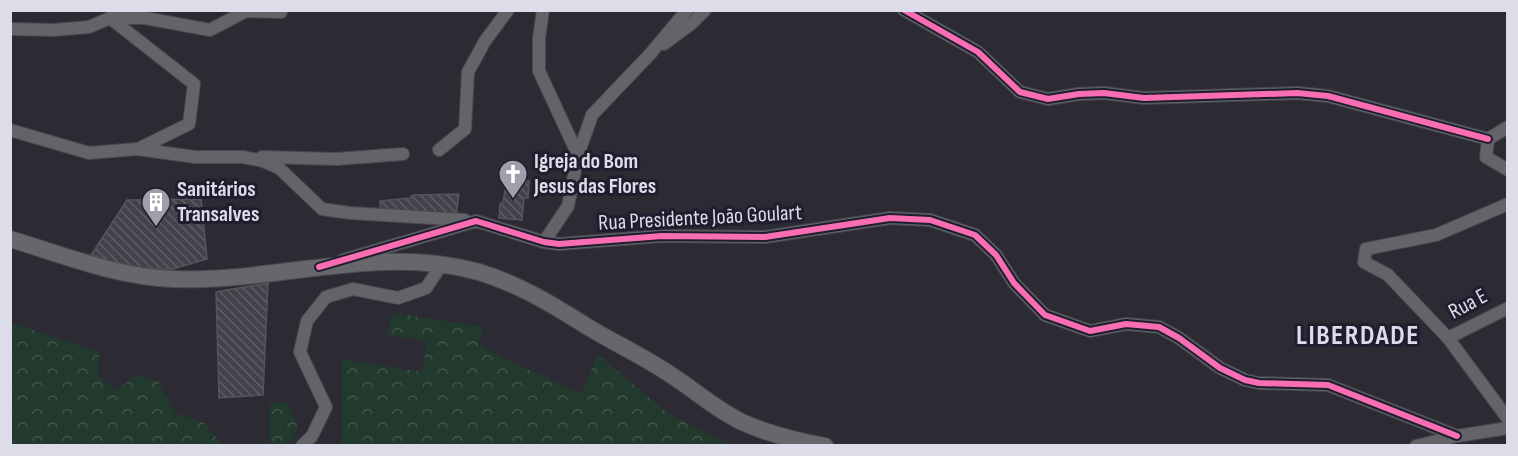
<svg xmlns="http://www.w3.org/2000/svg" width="1518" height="456" viewBox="0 0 1518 456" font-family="'Sofia Sans Condensed',sans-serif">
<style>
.forest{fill:url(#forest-crowns)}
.building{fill:url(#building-back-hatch);stroke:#54545b;stroke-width:1.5}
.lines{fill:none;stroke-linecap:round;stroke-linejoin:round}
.street-casing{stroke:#494850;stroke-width:14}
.secondary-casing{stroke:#494850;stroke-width:18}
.street{stroke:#636368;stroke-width:12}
.secondary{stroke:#67666b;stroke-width:16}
.cycleway-casing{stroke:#1e1e2e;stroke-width:10}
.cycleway{stroke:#f96db3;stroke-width:6}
.labels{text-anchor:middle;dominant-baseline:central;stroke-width:6;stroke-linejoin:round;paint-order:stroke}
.poi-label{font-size:22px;font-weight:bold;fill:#dcdde8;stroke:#1e1e2e;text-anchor:start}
.street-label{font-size:22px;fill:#dcdde8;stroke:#1e1e2e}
.district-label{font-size:28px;font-weight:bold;letter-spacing:1.5px;fill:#dcdde8;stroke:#1e1e2e}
</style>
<defs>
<pattern id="forest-crowns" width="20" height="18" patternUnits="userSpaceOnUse" patternTransform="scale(1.5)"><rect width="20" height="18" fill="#22392e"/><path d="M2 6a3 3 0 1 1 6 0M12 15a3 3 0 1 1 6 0" fill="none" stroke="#42554c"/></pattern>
<pattern id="building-back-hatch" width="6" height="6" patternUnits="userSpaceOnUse" patternTransform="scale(1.5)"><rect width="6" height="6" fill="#43424a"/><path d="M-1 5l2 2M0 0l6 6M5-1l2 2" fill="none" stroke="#5e5d64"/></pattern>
</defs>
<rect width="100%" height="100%" fill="#2c2b34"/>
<g class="forest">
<polygon points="393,313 484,327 478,343 501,357 581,394 598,355 669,414 730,445 342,445 342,359 422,372 427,342 386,334"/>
<polygon points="11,324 21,326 99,352 98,376 117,391 135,375 158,381 175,413 204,423 223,445 11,445"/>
<polygon points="270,403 288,403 298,429 289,445 235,445 270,443"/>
</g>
<g class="building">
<polygon points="507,180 529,181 528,198 524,198 522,220 499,218 500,204 503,202"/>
<polygon points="459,194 456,216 380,213 380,201 410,198 413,195"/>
<polygon points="201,199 207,259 173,269 131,268 91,255 127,200"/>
<polygon points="268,283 263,395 219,398 216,292"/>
</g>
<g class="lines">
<g class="street-casing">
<g id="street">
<polyline points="543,10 539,38 539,71 578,155"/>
<polyline points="904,10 978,52 1020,92 1048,99 1079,94 1104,93 1144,98 1297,93 1328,96 1488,139"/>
<polyline points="110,18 194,84 189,124 138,149"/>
<polyline points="10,29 54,30 89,27 110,18 145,18 210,30 246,11 281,12"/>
<polyline points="664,44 691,24 705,10"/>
<polyline points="1508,127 1488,139 1486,157 1508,170"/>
<polyline points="10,130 89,153 137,149 195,157 243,157 263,161 279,168 322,209 350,213 465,220"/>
<polyline points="439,150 465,129 468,72 485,41 508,10"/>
<polyline points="262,157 336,159 403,154"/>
<polyline points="1508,204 1436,235 1366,249 1364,262 1388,275 1448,338 1508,419"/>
<polyline points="544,242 568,206 578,155 592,115 651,53 687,10"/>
<polyline points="343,260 476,221 544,242 559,244 662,236 765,237 890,218 930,220 975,235 996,255 1014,283 1045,315 1090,331 1126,324 1159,327 1179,338 1220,368 1245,380 1259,383 1328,385 1457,436"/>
<polyline points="1448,338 1508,308"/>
<polyline points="302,446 312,436 326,407 300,352 307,321 326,297 353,289 398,298 426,288 442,264"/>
<polyline points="1416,446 1457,436 1508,428"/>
</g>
</g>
<g class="secondary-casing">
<path id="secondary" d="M10,239C63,255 117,277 173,279C275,283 378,244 479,272C519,284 553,305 588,327C616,344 647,358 674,377C697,392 717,410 742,422C768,434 797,441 825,446"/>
</g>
<use href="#street" class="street"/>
<use href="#secondary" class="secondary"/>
<g class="cycleway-casing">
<g id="cycleway">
<polyline points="904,10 978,52 1020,92 1048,99 1079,94 1104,93 1144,98 1297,93 1328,96 1488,139"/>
<polyline points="319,267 476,221 544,242 559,244 662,236 765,237 890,218 930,220 975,235 996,255 1014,283 1045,315 1090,331 1126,324 1159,327 1179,338 1220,368 1245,380 1259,383 1328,385 1457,436"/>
</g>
</g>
<use href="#cycleway" class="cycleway"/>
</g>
<defs>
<g id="church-pin" transform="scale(1.5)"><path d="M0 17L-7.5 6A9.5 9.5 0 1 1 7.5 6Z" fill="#9e9fa9" stroke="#1e1e2e"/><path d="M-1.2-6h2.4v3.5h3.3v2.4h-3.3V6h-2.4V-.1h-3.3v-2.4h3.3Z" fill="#fff"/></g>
<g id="building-pin" transform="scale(1.5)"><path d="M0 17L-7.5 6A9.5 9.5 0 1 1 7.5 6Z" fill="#9e9fa9" stroke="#1e1e2e"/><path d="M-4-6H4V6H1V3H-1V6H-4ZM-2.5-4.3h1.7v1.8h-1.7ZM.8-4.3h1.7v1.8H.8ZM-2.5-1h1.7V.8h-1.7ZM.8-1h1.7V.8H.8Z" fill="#fff"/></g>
</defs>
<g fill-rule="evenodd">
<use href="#church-pin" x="513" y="174"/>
<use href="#building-pin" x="156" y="202"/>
</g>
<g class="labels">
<g class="poi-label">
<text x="534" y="161">Igreja do Bom<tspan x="534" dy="25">Jesus das Flores</tspan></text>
<text x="177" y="189">Sanitários<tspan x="177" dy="25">Transalves</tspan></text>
</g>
<g class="street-label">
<text transform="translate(700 218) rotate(-3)">Rua Presidente João Goulart</text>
<text transform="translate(1468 304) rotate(-28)">Rua E</text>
</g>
<g class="district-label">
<text x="1358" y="335">LIBERDADE</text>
</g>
</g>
<rect width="1518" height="456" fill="none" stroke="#dcdde8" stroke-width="24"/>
</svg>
